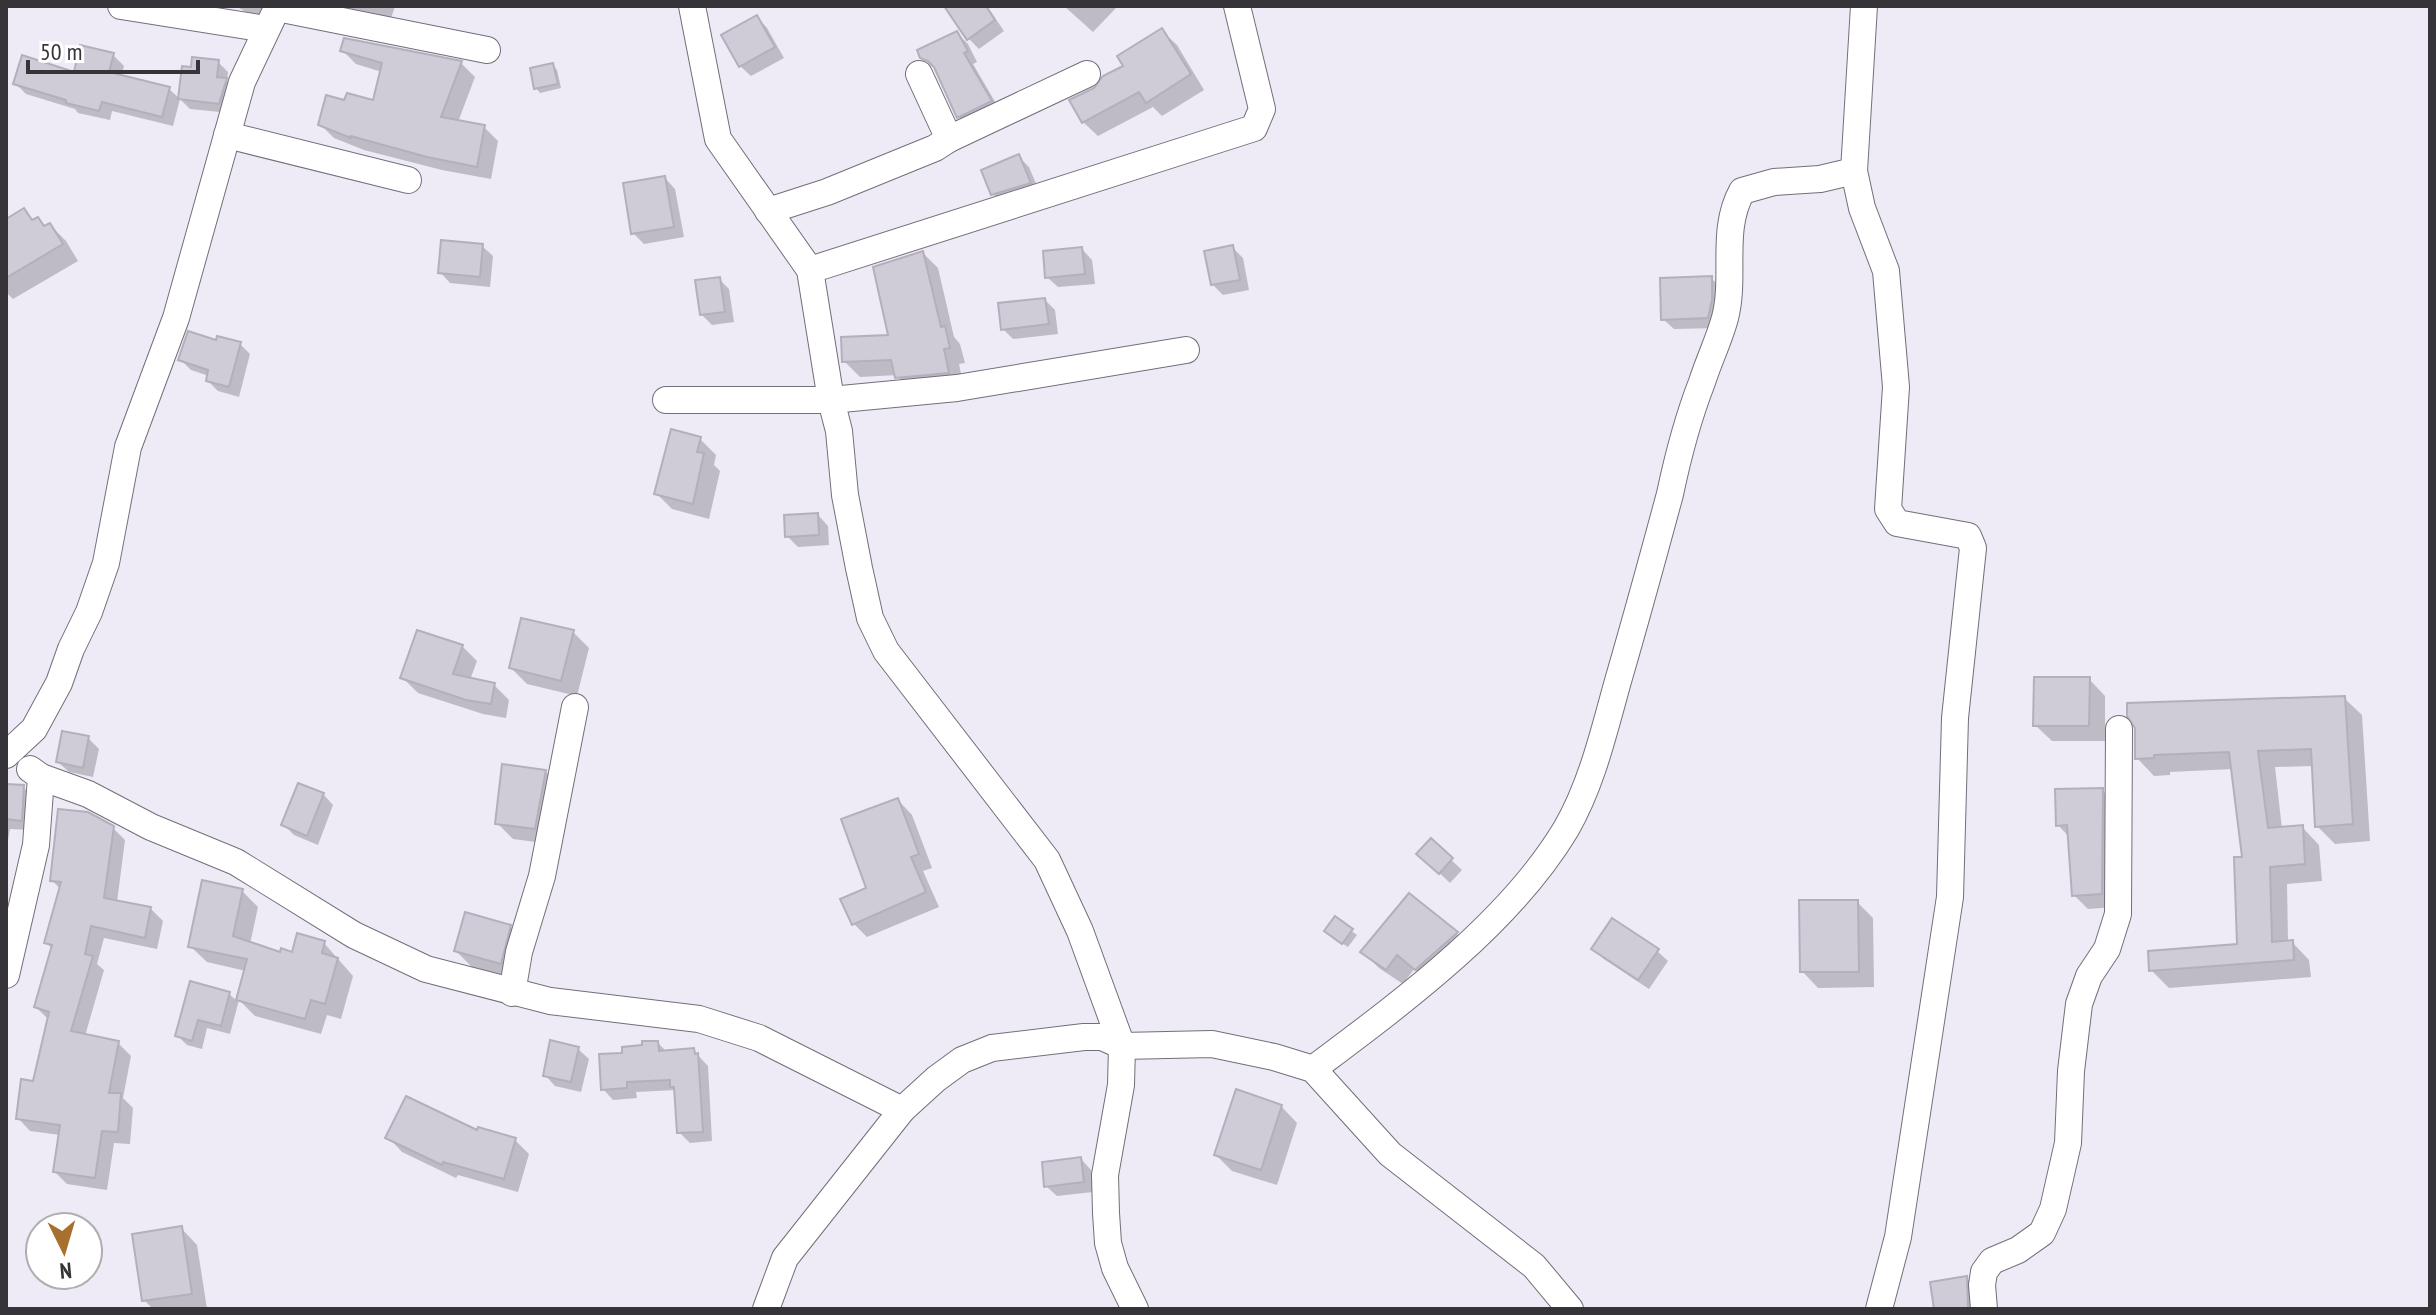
<svg xmlns="http://www.w3.org/2000/svg" width="2436" height="1315" viewBox="0 0 2436 1315" font-family="'PT Sans Narrow',sans-serif">
<style>
.shadow{fill:#0003}
.building{fill:#cfcbd7;stroke:#b4afbb;stroke-width:2}
.lines{fill:none;stroke-linecap:round;stroke-linejoin:round}
.minor-casing{stroke:#736f7a;stroke-width:28}
.minor{stroke:#fff;stroke-width:26}
</style>
<rect width="100%" height="100%" fill="#eeeaf6"/>
<g class="shadow">
<polygon points="236,6 277,6 259,20"/>
<polygon points="338,6 395,6 389,25 343,11"/>
<polygon points="946,6 987,6 1004,31 979,49 968,38"/>
<polygon points="1064,6 1116,6 1117,7 1093,32"/>
<polygon points="757,17 767,28 784,58 751,76 740,66"/>
<polygon points="1162,31 1177,45 1204,90 1162,116 1153,107 1098,136 1083,122 1096,90 1126,66"/>
<polygon points="957,33 968,44 977,62 973,64 1001,112 969,127 958,116 937,69 922,57"/>
<polygon points="342,50 461,63 475,77 458,122 484,127 498,141 491,179 442,170 364,150 334,138 320,124 346,103 374,103 382,72 356,64"/>
<polygon points="113,55 124,66 121,77 169,89 180,99 173,126 112,111 110,120 78,113 75,109 26,94 15,83 75,74"/>
<polygon points="218,62 228,72 227,81 236,90 230,113 190,109 180,99 193,69"/>
<polygon points="553,66 557,70 561,88 540,93 536,88"/>
<polygon points="1019,157 1029,167 1040,193 1004,205 993,194"/>
<polygon points="665,178 675,189 684,237 644,244 633,233"/>
<polygon points="24,211 35,221 38,219 46,227 50,225 66,241 78,261 13,299 6,292 6,221"/>
<polygon points="482,246 493,256 490,287 450,283 440,272"/>
<polygon points="1232,247 1243,258 1249,290 1223,295 1212,284"/>
<polygon points="1082,249 1092,260 1095,284 1058,287 1047,277"/>
<polygon points="923,253 938,268 954,337 960,344 965,363 959,364 964,388 913,393 897,375 860,377 844,361 891,337"/>
<polygon points="1711,278 1722,289 1718,328 1674,329 1663,319"/>
<polygon points="719,279 729,289 734,322 712,325 702,315"/>
<polygon points="1045,300 1055,310 1058,334 1013,339 1003,329"/>
<polygon points="217,342 240,344 250,354 239,397 218,391 208,381 209,376 191,370 181,360"/>
<polygon points="700,439 716,455 714,465 720,471 709,519 672,509 656,493"/>
<polygon points="818,515 828,526 829,545 798,547 787,536"/>
<polygon points="573,632 589,648 577,696 527,684 511,668"/>
<polygon points="462,646 477,661 470,680 494,685 509,700 506,718 483,714 418,693 403,678"/>
<polygon points="2089,679 2105,696 2105,741 2052,741 2035,725"/>
<polygon points="2344,698 2362,715 2370,841 2335,844 2317,826 2314,766 2275,767 2282,829 2302,827 2319,845 2322,881 2287,884 2288,942 2292,942 2309,960 2311,977 2169,988 2151,970 2239,946 2244,859 2233,769 2170,772 2170,775 2154,776 2137,758"/>
<polygon points="88,738 99,749 93,777 69,772 58,762"/>
<polygon points="546,772 562,788 551,844 513,839 497,823"/>
<polygon points="23,787 34,798 32,830 10,829 6,851 6,796"/>
<polygon points="2102,790 2116,804 2115,907 2088,909 2074,895 2069,837 2058,825"/>
<polygon points="323,794 333,805 318,845 294,835 284,825"/>
<polygon points="898,800 912,815 932,868 923,871 939,907 867,937 853,923 869,889"/>
<polygon points="112,827 125,840 117,902 150,908 163,921 157,949 104,938 97,964 104,970 85,1036 118,1043 131,1056 123,1098 133,1108 130,1144 114,1143 107,1190 67,1184 55,1172 60,1135 30,1131 18,1118 34,1083 49,1020 36,1007 53,949 46,943 61,890 52,880"/>
<polygon points="1431,841 1462,870 1450,883 1430,864"/>
<polygon points="242,891 258,907 250,944 281,955 293,954 324,943 353,976 341,1019 327,1015 321,1034 255,1016 239,1000 230,1034 207,1028 202,1049 187,1045 177,1035 229,994 238,1002 246,971 207,962 190,946"/>
<polygon points="1857,902 1873,918 1874,987 1818,988 1802,971"/>
<polygon points="1335,919 1357,935 1348,947 1331,936"/>
<polygon points="510,926 526,943 517,979 472,967 456,951"/>
<polygon points="1456,933 1472,949 1432,984 1414,969 1403,984 1379,968 1363,952"/>
<polygon points="1593,948 1657,951 1668,961 1649,989 1604,959"/>
<polygon points="658,1043 667,1052 693,1050 708,1066 712,1141 690,1143 679,1132 676,1090 636,1092 637,1098 613,1100 603,1089 624,1055"/>
<polygon points="578,1049 589,1059 581,1092 555,1086 545,1075"/>
<polygon points="1281,1106 1297,1123 1277,1185 1232,1171 1216,1155"/>
<polygon points="479,1133 515,1140 529,1154 518,1192 458,1175 456,1178 402,1152 388,1137"/>
<polygon points="1081,1159 1091,1170 1093,1192 1057,1196 1046,1186"/>
<polygon points="181,1228 197,1245 207,1309 153,1309 144,1300"/>
<polygon points="1967,1278 1979,1291 1980,1309 1937,1309"/>
</g>
<g class="building">
<polygon points="944,6 986,6 995,20 967,40"/>
<polygon points="757,15 775,47 739,67 721,35"/>
<polygon points="1162,28 1191,74 1146,103 1139,92 1082,123 1069,100 1094,88 1103,76 1123,66 1117,56"/>
<polygon points="957,31 968,51 964,53 992,101 957,118 934,67 928,61 920,58 917,50"/>
<polygon points="344,38 462,61 441,117 485,125 477,167 427,157 351,136 351,138 318,125 326,95 344,100 347,93 373,100 382,63 340,51"/>
<polygon points="80,45 114,53 109,72 170,87 162,117 102,102 99,111 66,103 66,100 13,84 22,55 74,72"/>
<polygon points="192,57 219,60 217,77 227,78 219,104 178,99 182,66 191,67"/>
<polygon points="553,63 558,84 534,89 530,68"/>
<polygon points="1019,154 1031,183 991,195 981,170"/>
<polygon points="665,176 674,227 631,234 623,183"/>
<polygon points="24,208 32,220 38,217 44,226 50,223 63,244 6,278 6,219"/>
<polygon points="441,240 483,244 480,277 438,273"/>
<polygon points="1233,245 1240,280 1211,285 1204,251"/>
<polygon points="1082,247 1085,274 1045,278 1043,251"/>
<polygon points="923,251 941,327 945,326 950,348 944,349 949,373 895,378 891,360 842,362 841,337 888,335 873,267"/>
<polygon points="1712,276 1712,300 1708,318 1661,320 1660,278"/>
<polygon points="720,277 725,312 700,315 695,280"/>
<polygon points="1045,298 1049,324 1001,330 998,303"/>
<polygon points="188,331 216,340 217,336 241,342 229,387 206,381 208,370 178,360"/>
<polygon points="671,429 701,437 697,452 704,453 693,504 654,494"/>
<polygon points="818,513 819,535 785,537 784,515"/>
<polygon points="521,618 574,630 561,681 509,668"/>
<polygon points="417,630 463,645 453,674 495,683 491,704 466,700 400,678"/>
<polygon points="2034,677 2090,677 2089,726 2033,726"/>
<polygon points="2345,696 2353,824 2315,827 2311,749 2258,751 2268,828 2303,825 2305,864 2270,867 2272,942 2293,940 2294,960 2149,971 2148,951 2237,944 2234,857 2242,857 2229,752 2154,755 2154,758 2135,759 2135,728 2127,716 2127,703"/>
<polygon points="62,731 89,736 83,768 56,762"/>
<polygon points="502,764 546,770 535,829 495,824"/>
<polygon points="298,783 324,793 307,836 281,825"/>
<polygon points="6,784 24,785 22,821 6,819"/>
<polygon points="2103,788 2102,894 2072,896 2067,825 2056,826 2055,789"/>
<polygon points="898,798 919,854 911,857 926,892 852,925 840,899 866,888 841,819"/>
<polygon points="58,809 88,812 114,826 104,898 151,907 145,938 91,926 85,954 93,956 71,1031 119,1041 109,1093 121,1093 118,1132 102,1131 95,1178 53,1172 60,1125 16,1119 21,1079 33,1081 49,1012 34,1007 52,945 44,943 61,882 50,881"/>
<polygon points="1431,838 1453,858 1439,874 1416,854"/>
<polygon points="202,880 243,889 233,936 280,952 281,948 292,952 297,933 325,941 322,953 338,958 325,1004 311,1000 305,1019 236,1000 247,959 188,947"/>
<polygon points="1409,893 1458,932 1415,970 1397,955 1386,970 1360,952"/>
<polygon points="1799,900 1858,900 1859,972 1800,972"/>
<polygon points="465,912 511,925 501,964 454,951"/>
<polygon points="1335,916 1353,929 1342,944 1324,931"/>
<polygon points="1612,918 1659,949 1638,980 1591,949"/>
<polygon points="190,981 230,992 221,1026 198,1020 192,1041 175,1036"/>
<polygon points="550,1040 579,1047 571,1082 543,1076"/>
<polygon points="642,1041 658,1041 659,1051 694,1048 695,1054 698,1053 703,1132 677,1133 674,1087 670,1087 670,1080 627,1082 627,1088 601,1090 599,1054 622,1053 622,1047 642,1045"/>
<polygon points="1236,1089 1282,1105 1261,1170 1214,1155"/>
<polygon points="406,1096 477,1130 478,1127 516,1138 504,1179 443,1162 442,1165 385,1138"/>
<polygon points="1081,1157 1084,1182 1044,1187 1042,1162"/>
<polygon points="182,1226 192,1294 142,1301 132,1234"/>
<polygon points="1967,1276 1968,1309 1934,1309 1930,1282"/>
</g>
<g class="lines">
<g class="minor-casing">
<g id="minor">
<polyline points="121,6 266,29"/>
<polyline points="692,6 718,139 810,270 831,400 839,431 845,495 859,568 870,618 886,651 1047,860 1080,931 1122,1046 1121,1085 1105,1175 1106,1213 1108,1243 1115,1268 1135,1309"/>
<polyline points="277,8 487,50"/>
<polyline points="919,74 949,139"/>
<polyline points="227,135 408,180"/>
<polyline points="1854,171 1862,208 1886,271 1896,387 1888,509 1897,523 1968,536 1973,548 1955,718 1950,897 1898,1237 1879,1309"/>
<polyline points="768,211 827,192 935,148 949,139 1087,74"/>
<polyline points="810,270 1254,128 1262,109 1237,6"/>
<polyline points="666,400 831,400 957,388 1186,350"/>
<polyline points="6,755 34,729 59,683 71,649 89,612 106,563 128,447 176,318 242,82 278,6"/>
<polyline points="41,777 88,794 151,827 236,862 354,935 426,969 550,1001 699,1019 759,1038 902,1110"/>
<polyline points="6,975 36,845 41,777 30,769"/>
<polyline points="512,993 519,952 542,876 575,707"/>
<path d="M1313,1069C1401,1003 1509,924 1566,829C1592,784 1604,731 1618,681C1636,619 1653,557 1670,494C1678,456 1688,418 1702,382C1709,360 1719,340 1725,318C1736,275 1720,231 1742,191L1774,182L1820,179L1854,171L1864,6"/>
<polyline points="766,1309 785,1258 902,1110 936,1079 962,1060 992,1048 1084,1037 1102,1037 1122,1046 1212,1044 1274,1057 1313,1069 1390,1154 1534,1266 1570,1309"/>
<polyline points="1984,1309 1982,1285 1984,1272 1992,1261 2018,1250 2042,1233 2053,1209 2068,1143 2071,1071 2079,1004 2089,976 2107,949 2118,914 2119,729"/>
</g>
</g>
<use href="#minor" class="minor"/>
</g>
<rect width="2436" height="1315" fill="none" stroke="#363439" stroke-width="16"/>
<g transform="translate(64 1251) rotate(175)"><circle r="38" fill="#ffffff" stroke="#afaeb0" stroke-width="2"/>
<path d="M0-6L14 30L0 20L-14 30Z" fill="#a7702c"/>
<text y="-12" font-size="22" font-weight="bold" text-anchor="middle" fill="#363439">N</text>
</g>
<path d="M28 60v12h170v-12" fill="none" stroke="#363439" stroke-width="4"/>
<text x="40" y="60" font-size="24" fill="#363439" stroke="#ffffff" stroke-width="6" paint-order="stroke">50 m</text>
</svg>
